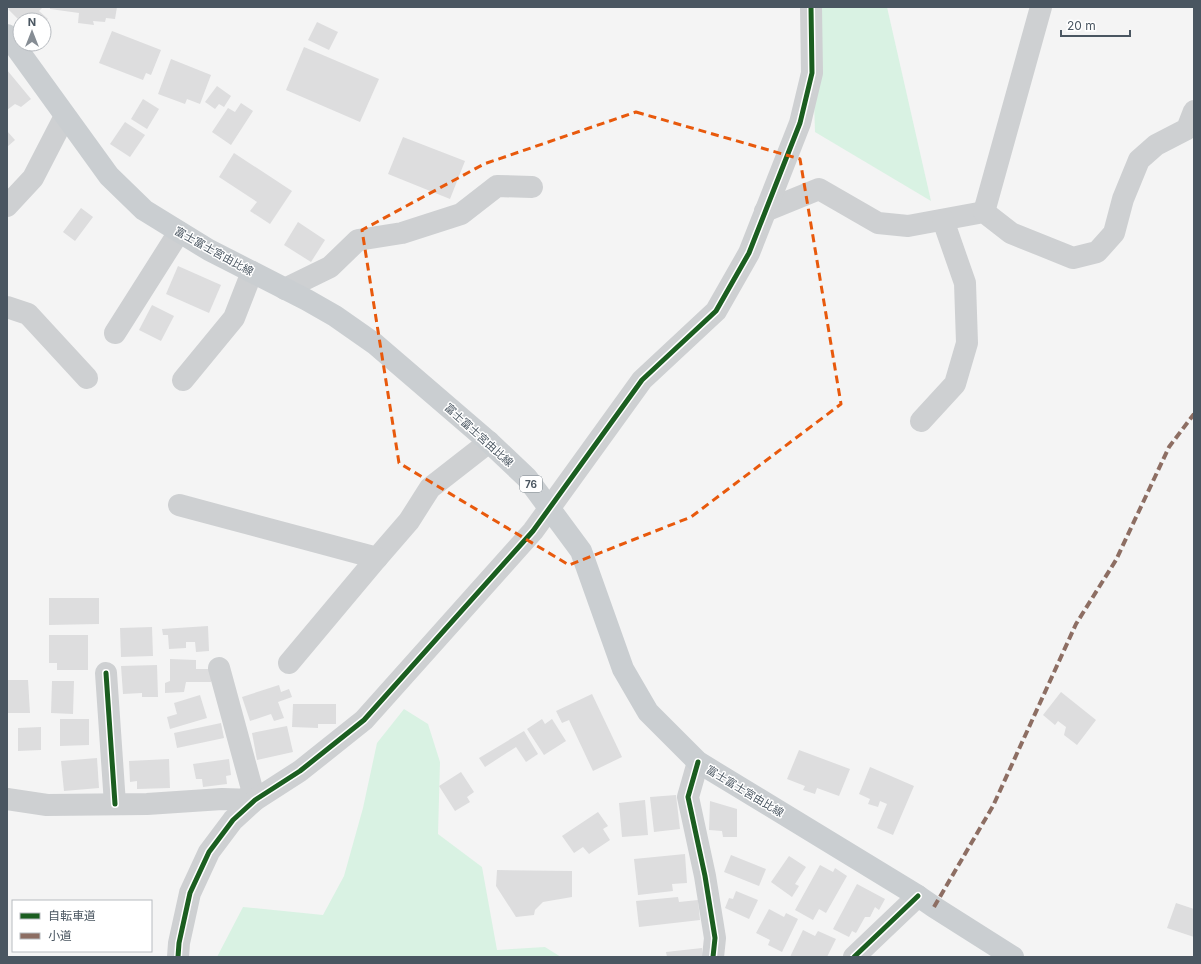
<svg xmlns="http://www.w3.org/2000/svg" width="1201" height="964" viewBox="0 0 1201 964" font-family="Inter,'Noto Sans JP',sans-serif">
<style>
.green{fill:#d9f2e3}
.building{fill:#ddddde}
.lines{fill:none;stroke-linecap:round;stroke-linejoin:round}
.minor{stroke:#ced0d2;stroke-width:22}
.major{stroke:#caced1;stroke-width:22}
.quiet{stroke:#8d6e63;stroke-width:4;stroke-dasharray:8 4;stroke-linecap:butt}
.cycleway-casing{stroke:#fff;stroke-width:8}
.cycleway{stroke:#1b5e20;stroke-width:5}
.marked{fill:none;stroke:#e8590c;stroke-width:3;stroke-dasharray:8 5;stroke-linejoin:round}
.labels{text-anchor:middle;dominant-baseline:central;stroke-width:3;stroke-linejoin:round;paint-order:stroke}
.shield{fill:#fff;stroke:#808990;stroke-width:1}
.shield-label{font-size:10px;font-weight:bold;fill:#4a5661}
.street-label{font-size:11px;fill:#4a5661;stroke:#fff}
</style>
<rect width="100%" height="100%" fill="#f4f4f4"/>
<g class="green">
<polygon points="811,7 887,7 931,201 815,132"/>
<polygon points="404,709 428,724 440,762 438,834 482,867 497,950 545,947 561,957 217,957 243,907 323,915 344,876 363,808 377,743"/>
</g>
<g class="building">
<polygon points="10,7 43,7 39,11 48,19 44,22 44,20 20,21 8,9"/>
<polygon points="50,7 117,7 115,19 106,18 105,22 93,21 94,25 78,23 79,13 50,9"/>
<polygon points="317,22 338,32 329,50 308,40"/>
<polygon points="112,31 161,50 151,75 146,73 143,80 99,63"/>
<polygon points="304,47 379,79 360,122 286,90"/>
<polygon points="171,59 211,75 200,104 187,99 185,104 158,94"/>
<polygon points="7,70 31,99 21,107 15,104 7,110"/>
<polygon points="217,86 231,96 224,107 219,104 215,109 205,102"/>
<polygon points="143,99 159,109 147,129 131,119"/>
<polygon points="241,103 253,111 231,145 212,132 228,108 235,112"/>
<polygon points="125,122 145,135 130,157 110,144"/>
<polygon points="7,131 15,140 7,147"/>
<polygon points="403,137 465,161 450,199 388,174"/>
<polygon points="234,153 292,191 270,224 250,211 257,202 219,177"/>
<polygon points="81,208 93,217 75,241 63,232"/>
<polygon points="298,222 325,240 311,262 284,245"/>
<polygon points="178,266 221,285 209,313 166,294"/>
<polygon points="152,305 174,316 161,341 139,330"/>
<polygon points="49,598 99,598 99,624 49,625"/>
<polygon points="208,626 209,651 196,652 195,642 186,642 186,648 169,649 168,635 163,635 162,629"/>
<polygon points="152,627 153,656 121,657 120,628"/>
<polygon points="49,635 88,635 88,670 57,670 57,663 49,663"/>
<polygon points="170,659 196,660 196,669 211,669 211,682 186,682 184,692 165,693 165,683 170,681"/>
<polygon points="157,665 158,697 142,697 142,693 123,694 121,666"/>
<polygon points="7,680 28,680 30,713 7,713"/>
<polygon points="52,681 74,681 73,714 51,713"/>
<polygon points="279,685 281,692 289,689 292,697 278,702 284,718 274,721 271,714 250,721 242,697"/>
<polygon points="1061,692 1096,720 1077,745 1064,735 1066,727 1058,721 1055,725 1043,715"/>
<polygon points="592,694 622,757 593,771 569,720 562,723 556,711"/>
<polygon points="200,695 207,718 170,729 167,717 177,714 174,703"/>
<polygon points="293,704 336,704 336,724 318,724 318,728 292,727"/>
<polygon points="60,719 89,719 89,745 60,746"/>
<polygon points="542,719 545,724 552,719 566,741 544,755 527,729"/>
<polygon points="221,723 224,738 177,748 174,733"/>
<polygon points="287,726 293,752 257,760 252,733"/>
<polygon points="41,727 41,750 18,751 18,728"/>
<polygon points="524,731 538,754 526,762 516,747 485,767 479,758"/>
<polygon points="799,750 850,769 839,796 817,788 815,794 803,790 805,786 787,779"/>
<polygon points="97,758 99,788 64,791 61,761"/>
<polygon points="169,759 170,788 137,789 137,781 130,782 129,761"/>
<polygon points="229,759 231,775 226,776 227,784 203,787 202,779 196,779 193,764"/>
<polygon points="870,767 914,786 893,835 877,828 887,804 880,801 878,807 868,804 870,799 859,794"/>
<polygon points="461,772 474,792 467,797 470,802 455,811 439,786"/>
<polygon points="676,795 680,829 654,832 650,797"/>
<polygon points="645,800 648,835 622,837 619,803"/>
<polygon points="710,801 737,809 737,837 723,837 722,831 709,830"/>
<polygon points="598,812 608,826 603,829 610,840 589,854 583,847 574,853 562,836"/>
<polygon points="685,854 687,883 672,884 673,891 638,895 634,859"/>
<polygon points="731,855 766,869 759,886 724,872"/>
<polygon points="789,856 806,867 795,884 799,886 792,897 771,882"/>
<polygon points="820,865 833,872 835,868 847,876 826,913 819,909 813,920 795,910"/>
<polygon points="497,870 572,871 572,897 543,902 535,910 534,915 516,917 496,886"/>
<polygon points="857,884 885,899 879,910 875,907 870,917 865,917 856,933 852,931 849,937 833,929"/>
<polygon points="736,891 758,900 749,919 725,908 729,898 733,899"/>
<polygon points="678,897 679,902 698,900 700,920 639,927 636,901"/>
<polygon points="1176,903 1194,909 1194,937 1167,928"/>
<polygon points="769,909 784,917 786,913 798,919 782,952 768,945 770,940 756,933"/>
<polygon points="803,930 815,936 818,931 836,939 827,957 790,957"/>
<polygon points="702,948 703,957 667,957 666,952"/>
</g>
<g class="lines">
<g class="minor">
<polyline points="7,206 33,178 65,116"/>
<polyline points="765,211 819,189 878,223 908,226 984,212 1011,233 1073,258 1097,252 1114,233 1123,199 1139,160 1156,145 1187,129 1194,111"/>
<polyline points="984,212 1041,7"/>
<polyline points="285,289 330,267 358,240 402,233 461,214 497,186 532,187"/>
<polyline points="7,307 28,314 87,378"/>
<polyline points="115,333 179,232"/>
<polyline points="183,380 234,318 252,272"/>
<polyline points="921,421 955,384 967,343 965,283 943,220"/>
<polyline points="179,505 377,558 409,521 430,488 489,442"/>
<polyline points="289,663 377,558"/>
<polyline points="106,673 115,804"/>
<polyline points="698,762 688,797 705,876 715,938 713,957"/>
<polyline points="7,799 47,805 147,804 222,799 255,800 219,668"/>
<polyline points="178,957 179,943 190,893 209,852 233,820 255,800 300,771 364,720 533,531 642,380 716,311 749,253 800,123 812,73 811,7"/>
<polyline points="854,957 918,896"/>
</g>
<polyline class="major" points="7,35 109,176 144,210 209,250 307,300 335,316 375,344 489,442 527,478 581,551 623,669 648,712 698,762 918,896 934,907 1013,957"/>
<polyline class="quiet" points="934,907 993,806 1076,624 1116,560 1169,447 1194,414"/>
<g class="cycleway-casing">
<g id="cycleway">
<polyline points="106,673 115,804"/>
<polyline points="698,762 688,797 705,876 715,938 713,957"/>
<polyline points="178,957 179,943 190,893 209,852 233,820 255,800 300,771 364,720 533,531 642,380 716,311 749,253 800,123 812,73 811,7"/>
<polyline points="854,957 918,896"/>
</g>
</g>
<use href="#cycleway" class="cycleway"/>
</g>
<path class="marked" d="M636,112L800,159L841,404L691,517L569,565L399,463L362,230L484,164Z"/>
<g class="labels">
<rect class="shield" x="520" y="476" width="22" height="16" rx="3"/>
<g class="shield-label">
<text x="531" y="484">76</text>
</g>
<g class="street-label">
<text transform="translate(214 251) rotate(29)">富士富士宮由比線</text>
<text transform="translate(479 435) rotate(42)">富士富士宮由比線</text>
<text transform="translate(745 791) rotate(31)">富士富士宮由比線</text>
</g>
</g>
<rect width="1201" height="964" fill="none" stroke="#4a5661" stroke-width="16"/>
<rect x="12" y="900" width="140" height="52" fill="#ffffff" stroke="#b7bbc0"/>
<rect x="20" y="913" width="20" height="6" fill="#1b5e20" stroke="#b7bbc0"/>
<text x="48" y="920" font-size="12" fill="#4a5661">自転車道</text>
<rect x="20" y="933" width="20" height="6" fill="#8d6e63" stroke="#b7bbc0"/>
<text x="48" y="940" font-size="12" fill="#4a5661">小道</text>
<g transform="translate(32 32)"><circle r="19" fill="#ffffff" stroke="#b7bbc0"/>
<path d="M0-3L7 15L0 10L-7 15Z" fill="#868d94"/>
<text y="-6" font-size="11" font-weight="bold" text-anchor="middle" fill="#4a5661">N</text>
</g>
<path d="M1061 30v6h69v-6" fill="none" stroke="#4a5661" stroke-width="2"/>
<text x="1067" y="30" font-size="12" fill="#4a5661" stroke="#ffffff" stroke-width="3" paint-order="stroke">20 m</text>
</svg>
